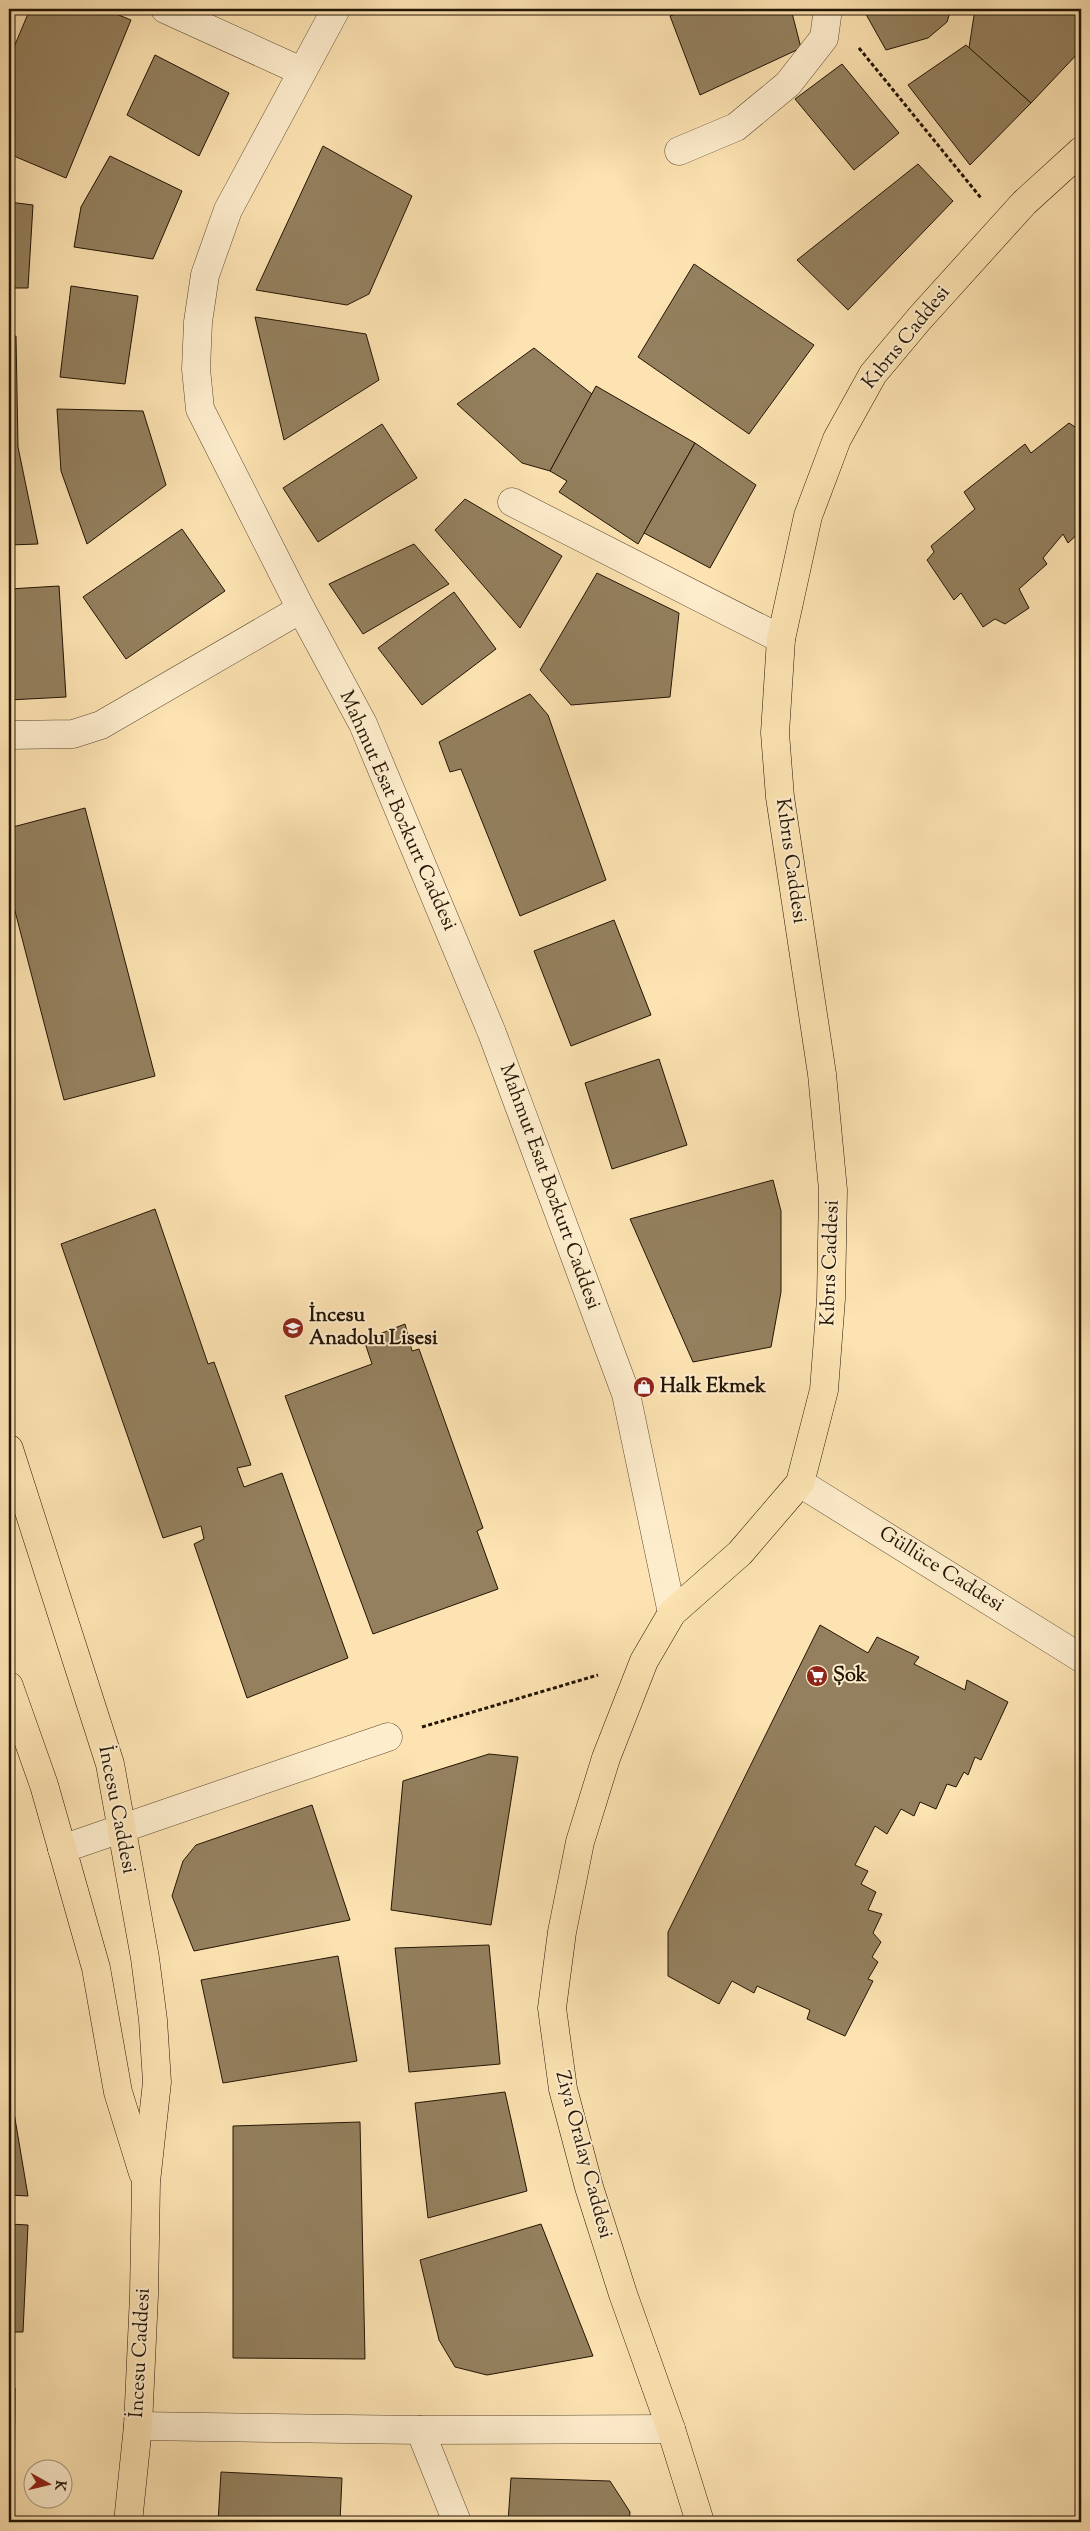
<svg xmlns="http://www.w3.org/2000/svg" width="1090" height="2531" viewBox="0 0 1090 2531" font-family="'Sorts Mill Goudy',serif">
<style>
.building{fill:#94805e;stroke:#221404}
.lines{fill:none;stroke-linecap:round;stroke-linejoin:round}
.minor-casing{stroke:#594830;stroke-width:29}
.major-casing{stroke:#221404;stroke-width:29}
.path{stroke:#221404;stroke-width:3;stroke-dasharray:4 2.5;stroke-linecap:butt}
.minor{stroke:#feedcd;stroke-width:28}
.major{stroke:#fde3b2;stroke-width:28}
.labels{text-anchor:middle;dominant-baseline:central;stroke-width:4;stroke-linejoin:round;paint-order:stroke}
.street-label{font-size:20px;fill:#221404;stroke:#feedcd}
.poi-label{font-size:20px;font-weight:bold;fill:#221404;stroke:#feedcd;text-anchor:start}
</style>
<rect width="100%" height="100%" fill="#fde3b2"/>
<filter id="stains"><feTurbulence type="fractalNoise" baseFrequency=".004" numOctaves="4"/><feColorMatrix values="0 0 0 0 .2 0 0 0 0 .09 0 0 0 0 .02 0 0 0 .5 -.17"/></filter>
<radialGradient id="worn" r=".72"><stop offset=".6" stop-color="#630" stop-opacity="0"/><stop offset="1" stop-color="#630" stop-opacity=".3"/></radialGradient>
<g class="building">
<polygon points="30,9 104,9 131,20 66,178 9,154 9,59"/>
<polygon points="690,9 791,9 801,48 700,95 670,16"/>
<polygon points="863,9 951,9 947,22 928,38 886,50"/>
<polygon points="975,9 1081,9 1081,50 1031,103 969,48"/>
<polygon points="966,45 1031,103 970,165 908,85"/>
<polygon points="155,55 229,93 199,156 127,115"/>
<polygon points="842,64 899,133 854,170 795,99"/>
<polygon points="323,146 412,196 369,294 347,305 256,290"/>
<polygon points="110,156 182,191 153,259 74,247 81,207"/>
<polygon points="918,164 953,201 848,310 797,260"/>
<polygon points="9,202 33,205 28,288 9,288"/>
<polygon points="694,264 814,345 749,434 638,357"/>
<polygon points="71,286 138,296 125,384 60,377"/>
<polygon points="255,317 366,334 379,380 284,440"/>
<polygon points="16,336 18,447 38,544 9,545 9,337"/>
<polygon points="534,348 592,394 550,471 522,463 457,404"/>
<polygon points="596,386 695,443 638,544 559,492 567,481 550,471"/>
<polygon points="57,409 143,411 166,485 87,544 61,471"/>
<polygon points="1081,422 1081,531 1068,543 1063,534 1043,558 1047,564 1019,589 1029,608 1005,624 995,619 983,627 961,593 954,600 927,560 934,552 931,546 975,509 964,492 1025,444 1031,453 1069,423 1075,427"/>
<polygon points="382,424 417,478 318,542 283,488"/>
<polygon points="695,443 756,485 710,568 644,533"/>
<polygon points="465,499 562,556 520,628 435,530"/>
<polygon points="182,529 225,591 126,659 83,597"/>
<polygon points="414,544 449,584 363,634 329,584"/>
<polygon points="597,573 679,613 670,697 571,705 540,670"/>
<polygon points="59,586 66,697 9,700 9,589"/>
<polygon points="454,592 496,649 422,705 378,648"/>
<polygon points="530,694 548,715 606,880 520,916 461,769 450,772 439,742"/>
<polygon points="85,808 155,1076 64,1100 9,888 9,828"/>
<polygon points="614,920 651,1015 571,1046 534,951"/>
<polygon points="659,1059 687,1145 612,1169 585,1083"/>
<polygon points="773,1180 781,1211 781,1292 771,1347 693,1362 630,1219"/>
<polygon points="155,1209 208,1364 214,1362 251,1465 237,1468 244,1487 282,1473 348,1658 247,1698 194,1544 204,1539 201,1526 163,1538 61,1244"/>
<polygon points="405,1324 412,1351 419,1349 483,1528 477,1531 498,1589 373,1634 285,1396 372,1364 364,1340"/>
<polygon points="820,1625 868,1653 877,1637 919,1657 914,1664 965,1690 967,1680 1008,1702 981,1760 975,1757 968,1775 964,1772 956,1787 947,1784 936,1809 920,1802 914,1816 901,1809 887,1834 875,1826 855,1865 868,1871 861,1884 876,1892 868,1910 882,1914 873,1933 881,1942 872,1957 878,1962 868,1979 873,1981 845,2036 807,2019 810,2010 757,1986 754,1993 732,1981 719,2004 668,1976 668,1932"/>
<polygon points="489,1754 518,1757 491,1925 391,1910 403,1781"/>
<polygon points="312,1805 350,1920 194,1951 172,1896 183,1861 196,1845"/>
<polygon points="489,1945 500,2064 409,2072 395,1948"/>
<polygon points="338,1956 357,2061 223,2083 201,1980"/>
<polygon points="9,2083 28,2196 9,2195"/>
<polygon points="505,2092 527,2191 428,2218 415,2103"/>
<polygon points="360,2122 365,2359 233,2358 233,2126"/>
<polygon points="9,2224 28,2225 23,2332 9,2332"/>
<polygon points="541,2224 593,2356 487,2375 455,2367 439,2340 420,2260"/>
<polygon points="9,2388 15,2388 14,2522 9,2522"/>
<polygon points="221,2472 342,2478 340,2522 218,2522"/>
<polygon points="511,2478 610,2481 630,2512 629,2522 508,2522"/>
</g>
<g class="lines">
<g class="minor-casing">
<g id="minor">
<polyline points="165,9 301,71"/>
<polyline points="336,9 228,210 205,275 198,322 196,369 200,409 301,609 363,724 492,1033 626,1394 672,1613"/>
<polyline points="679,151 736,127 788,84 824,38 828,9"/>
<polyline points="512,502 781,639"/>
<polyline points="9,735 73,734 101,725 301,609"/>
<polyline points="800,1483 1081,1658"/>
<polyline points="62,1849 388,1737"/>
<polyline points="138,2426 420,2430 671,2429"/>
<polyline points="420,2430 457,2522"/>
</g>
</g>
<g class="major-casing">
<g id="major">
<polyline points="9,1449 110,1764 145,1958 153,2020 157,2082 146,2182 144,2295 138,2426 128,2522"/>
<polyline points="9,1686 44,1785 96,1968 118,2092 143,2173"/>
<polyline points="700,2522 671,2429 623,2294 589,2187 563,2089 552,2008 562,1932 580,1842 606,1758 644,1661 672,1613 740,1553 800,1483 824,1390 831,1299 833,1190 822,1074 780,797 775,733 781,639 808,516 837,439 873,374 920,318 1024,203 1081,151"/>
</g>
</g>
<g class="path">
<polyline points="859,48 981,198"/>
<polyline points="422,1727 598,1675"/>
</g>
<use href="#minor" class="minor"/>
<use href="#major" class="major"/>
</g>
<defs>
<g id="school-disc" transform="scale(1.125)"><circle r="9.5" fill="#8f2418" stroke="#feedcd"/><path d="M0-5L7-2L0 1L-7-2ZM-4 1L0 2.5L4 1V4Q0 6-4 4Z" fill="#fff"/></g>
<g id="shop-disc" transform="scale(1.125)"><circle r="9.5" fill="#8f2418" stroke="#feedcd"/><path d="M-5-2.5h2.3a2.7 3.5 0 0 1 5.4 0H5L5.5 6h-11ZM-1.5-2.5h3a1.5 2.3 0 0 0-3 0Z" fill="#fff"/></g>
<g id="supermarket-disc" transform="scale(1.125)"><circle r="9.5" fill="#8f2418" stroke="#feedcd"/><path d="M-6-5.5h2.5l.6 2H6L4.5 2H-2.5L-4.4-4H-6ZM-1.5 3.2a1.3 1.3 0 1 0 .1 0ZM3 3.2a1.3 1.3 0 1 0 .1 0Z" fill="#fff"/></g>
</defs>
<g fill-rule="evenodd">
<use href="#school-disc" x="293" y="1328"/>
<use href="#shop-disc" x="644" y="1387"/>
<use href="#supermarket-disc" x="817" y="1676"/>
</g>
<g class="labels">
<g class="street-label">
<text transform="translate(907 338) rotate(-51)">Kıbrıs Caddesi</text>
<text transform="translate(397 811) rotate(66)">Mahmut Esat Bozkurt Caddesi</text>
<text transform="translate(790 861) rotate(82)">Kıbrıs Caddesi</text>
<text transform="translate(549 1187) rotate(70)">Mahmut Esat Bozkurt Caddesi</text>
<text transform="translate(831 1263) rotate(-88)">Kıbrıs Caddesi</text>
<text transform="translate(941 1570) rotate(32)">Güllüce Caddesi</text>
<text transform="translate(116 1810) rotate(79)">İncesu Caddesi</text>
<text transform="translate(583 2155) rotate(75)">Ziya Oralay Caddesi</text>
<text transform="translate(141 2353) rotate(-87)">İncesu Caddesi</text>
</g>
<g class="poi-label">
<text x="309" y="1316">İncesu<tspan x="309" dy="23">Anadolu Lisesi</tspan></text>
<text x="660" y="1387">Halk Ekmek</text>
<text x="833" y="1676">Şok</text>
</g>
</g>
<rect width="1090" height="2531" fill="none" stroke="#fde3b2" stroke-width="30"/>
<rect x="10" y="10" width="1070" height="2511" fill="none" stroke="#221404" stroke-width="2.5"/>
<rect x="15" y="15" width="1060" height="2501" fill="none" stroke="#221404"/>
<g transform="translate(48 2484) rotate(98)"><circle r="24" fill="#feedcd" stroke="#a6967d"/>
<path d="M0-4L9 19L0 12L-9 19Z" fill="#8f2418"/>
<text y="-8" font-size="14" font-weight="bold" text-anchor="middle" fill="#221404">K</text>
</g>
<rect width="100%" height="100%" filter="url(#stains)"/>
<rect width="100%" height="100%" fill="url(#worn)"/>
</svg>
